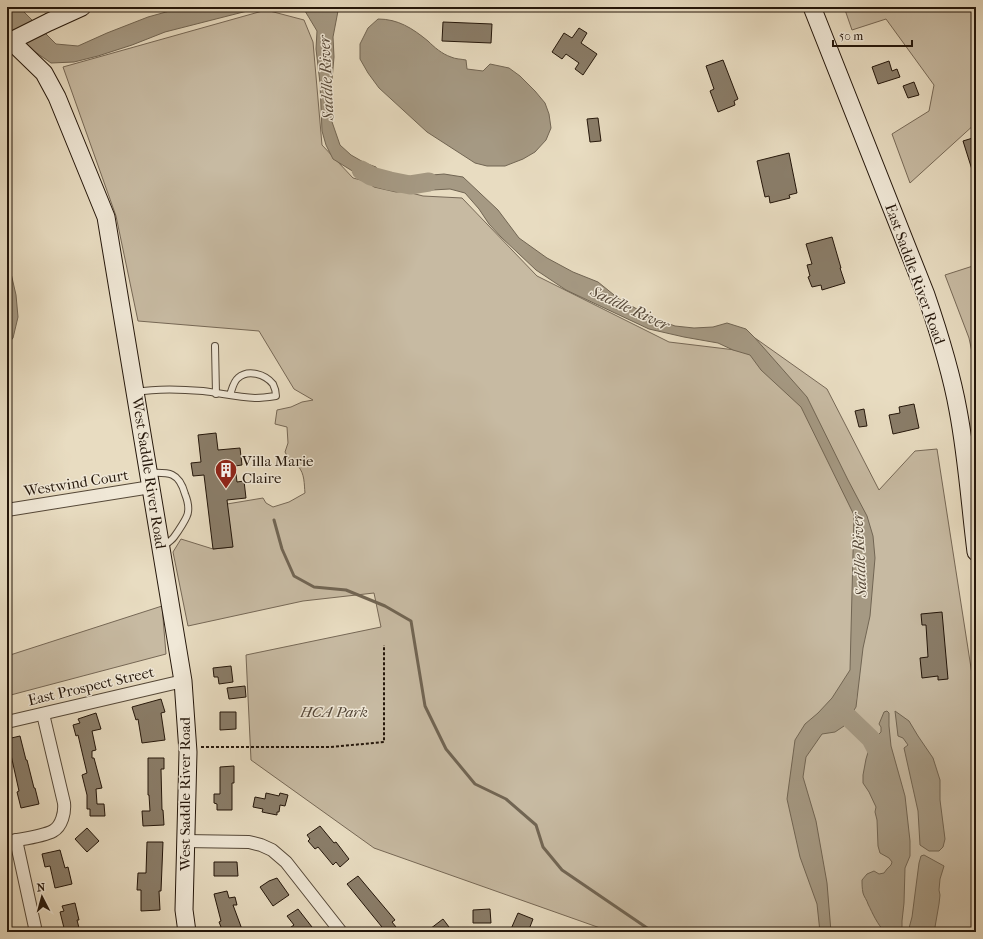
<svg xmlns="http://www.w3.org/2000/svg" width="983" height="939" viewBox="0 0 983 939" font-family="'IM FELL French Canon',serif">
<style>
.green{fill:#c7baa2;stroke:#766856}
.water{fill:#a59983;stroke:#716553}
.lines{fill:none;stroke-linecap:round;stroke-linejoin:round}
.stream{stroke:#716553;stroke-width:3}
.river{stroke:#a59983;stroke-width:19}
.building{fill:#8a7d69;stroke:#24160a}
.lane-casing{stroke:#554838;stroke-width:8}
.street-casing{stroke:#554838;stroke-width:14}
.secondary-casing{stroke:#24160a;stroke-width:19}
.path{stroke:#24160a;stroke-width:2;stroke-dasharray:3 2;stroke-linecap:butt}
.lane{stroke:#f0e8d7;stroke-width:6}
.street{stroke:#f0e8d7;stroke-width:12}
.secondary{stroke:#f0e8d7;stroke-width:17}
.labels{text-anchor:middle;dominant-baseline:central;stroke-width:3;stroke-linejoin:round;paint-order:stroke}
.street-label{font-size:15px;fill:#24160a;stroke:#f0e8d7}
.poi-label{font-size:15px;fill:#24160a;stroke:#f0e8d7;text-anchor:start}
.park-label{font-size:15px;font-style:italic;fill:#554738;stroke:#f0e8d7}
.water-label{font-size:16px;font-style:italic;fill:#584a3a;stroke:#f0e8d7}
</style>
<rect width="100%" height="100%" fill="#e8dcc1"/>
<filter id="stains"><feTurbulence type="fractalNoise" baseFrequency=".005" numOctaves="4"/><feColorMatrix values="0 0 0 0 .2 0 0 0 0 .09 0 0 0 0 .02 0 0 0 .5 -.17"/></filter>
<radialGradient id="worn" r=".72"><stop offset=".6" stop-color="#630" stop-opacity="0"/><stop offset="1" stop-color="#630" stop-opacity=".3"/></radialGradient>
<g class="green">
<polygon points="844,7 976,7 976,123 910,183 892,134 929,111 934,85 886,19 852,30"/>
<path d="M266,10L304,20L313,42L322,145L353,178L423,196L462,198L537,276L669,342L752,352L755,338L827,389L879,490L915,451L937,449L976,700V932H605L603,929L374,848L251,760L246,655L381,627L374,593L303,601L188,626L173,552L181,539L213,549L232,547L227,504L263,498L266,503L273,507L289,502L305,493C304,484 305,474 298,466C292,460 290,462 285,452L288,443L287,427L275,424L277,410L291,407L302,402L313,400L294,389L259,331L138,321L116,216L63,67Z"/>
<polygon points="976,265 976,371 969,338 945,275"/>
<polygon points="162,606 166,654 7,696 7,656"/>
</g>
<g class="water">
<polygon points="7,7 19,7 56,44 78,46 107,33 148,17 184,7 337,7 338,11 333,37 334,57 331,91 332,106 331,119 340,145 351,155 365,163 376,167 379,175 386,182 396,184 406,184 409,182 414,178 432,175 444,174 463,177 498,210 519,238 547,258 573,272 598,282 619,299 653,318 675,326 694,328 713,327 727,323 746,329 755,338 807,397 848,480 867,516 873,536 875,558 870,616 863,648 856,707 844,726 835,732 822,734 806,757 803,777 816,821 827,883 831,932 820,932 817,904 800,857 787,799 795,740 805,724 818,713 832,698 850,670 854,515 801,407 761,370 750,355 733,350 718,343 684,337 649,329 566,290 536,270 501,237 489,224 479,209 465,193 450,189 396,192 374,187 354,172 333,159 326,145 322,131 320,83 316,49 317,31 305,11 289,8 259,8 165,32 132,45 98,56 74,62 51,63 31,49 7,26"/>
<path d="M378,19C398,19 412,28 428,41C434,47 442,54 451,57C455,59 461,59 466,60L467,69L483,71L490,64L509,68L520,76L535,91L545,103L549,114L551,128L546,140L535,152L523,159L505,166H487L475,163L427,132L379,88L368,73L360,59V44L368,28Z"/>
<polygon points="7,256 16,295 18,317 13,338 7,345"/>
<path d="M887,711L889,713V726L891,746L905,796L910,841V856L905,868L904,903L902,921V932H885C877,924 873,914 868,904C867,900 864,897 863,893C862,888 862,884 862,880L867,874L874,871L879,874L884,873L887,869L891,865L892,862L889,858L880,853L878,846L877,820L875,812L876,807L869,792L863,783V775L866,759L869,749L874,738L878,735L881,732V727L879,724L884,712Z"/>
<polygon points="895,711 909,721 918,736 933,758 940,780 940,800 945,839 943,847 939,851 929,851 920,845 918,811 904,748 908,745 903,738 898,736"/>
<polygon points="924,855 944,866 940,879 939,890 940,895 939,904 935,927 932,932 908,932 912,917 919,863 921,856"/>
</g>
<g class="lines">
<polyline class="stream" points="274,520 282,549 294,576 314,587 346,590 385,606 411,621 425,706 446,749 475,784 506,799 536,825 543,847 562,870 653,932"/>
<g class="river">
<polyline points="361,170 371,176 390,181 410,185 429,182"/>
<polyline points="847,697 843,712 871,739 884,764"/>
</g>
</g>
<g class="building">
<polygon points="443,22 492,24 491,43 442,41"/>
<polygon points="579,28 587,33 581,43 597,54 583,75 575,69 579,63 566,54 562,59 552,52 564,33 572,38"/>
<polygon points="723,60 738,99 734,101 735,105 718,112 710,91 714,89 706,66"/>
<polygon points="889,61 892,71 897,69 900,77 878,84 872,67"/>
<polygon points="914,82 919,95 908,98 903,86"/>
<polygon points="598,118 601,141 590,142 587,119"/>
<polygon points="976,137 976,175 974,176 963,141"/>
<polygon points="789,153 797,193 789,195 790,198 770,203 769,196 765,197 757,161"/>
<polygon points="832,237 841,268 840,268 845,283 822,290 821,285 812,287 808,277 810,276 807,265 812,264 806,244"/>
<polygon points="914,404 919,428 893,434 889,415 900,413 899,407"/>
<polygon points="864,409 867,426 859,427 855,411"/>
<polygon points="216,433 218,450 240,448 242,465 235,466 237,482 244,481 246,498 227,500 233,547 213,549 204,475 193,476 191,463 201,462 198,435"/>
<polygon points="942,612 948,679 938,680 938,676 922,678 920,658 928,657 926,625 922,625 921,614"/>
<polygon points="231,666 233,682 219,684 218,677 214,677 213,668"/>
<polygon points="245,686 246,697 229,699 227,688"/>
<polygon points="161,699 165,712 161,713 165,740 142,743 138,719 136,720 132,707"/>
<polygon points="220,712 236,712 236,729 220,730"/>
<polygon points="96,713 101,729 92,731 96,750 92,751 92,758 94,758 102,788 96,789 97,804 104,804 105,816 90,816 90,809 87,809 87,795 82,775 87,773 78,735 76,736 73,725 80,723 78,719"/>
<polygon points="20,736 26,760 27,760 34,788 35,788 39,804 21,808 17,792 19,791 11,755 7,755 7,739"/>
<polygon points="148,758 164,758 164,769 161,769 162,810 163,810 164,825 143,826 142,811 150,811 149,795 148,795"/>
<polygon points="234,766 234,783 232,783 232,810 217,810 217,804 214,803 214,794 220,794 220,767"/>
<polygon points="266,793 279,796 280,793 288,795 285,806 280,805 279,812 277,812 277,815 262,812 263,809 253,807 255,797 265,799"/>
<polygon points="320,826 334,843 336,842 349,859 340,867 336,862 333,865 318,847 315,849 308,841 310,839 307,835"/>
<polygon points="87,828 99,841 87,852 75,839"/>
<polygon points="147,842 163,842 161,891 159,891 160,910 141,911 141,890 137,890 138,873 146,873"/>
<polygon points="60,850 65,868 68,867 72,884 55,888 50,866 45,867 42,854"/>
<polygon points="214,862 237,862 238,876 214,876"/>
<polygon points="358,876 395,920 392,922 400,932 386,932 347,884"/>
<polygon points="277,878 289,895 273,906 260,887 269,881"/>
<polygon points="227,891 229,898 235,897 237,905 233,905 243,932 223,932 219,922 221,921 214,894"/>
<polygon points="75,903 79,920 77,920 80,932 65,932 60,912 64,911 62,906"/>
<polygon points="298,909 312,927 305,932 284,932 294,925 287,916"/>
<polygon points="490,909 491,923 473,923 473,910"/>
<polygon points="518,913 533,919 528,932 519,932 511,929"/>
<polygon points="443,919 449,927 443,932 426,932"/>
</g>
<g class="lines">
<g class="lane-casing">
<g id="lane">
<polyline points="215,346 216,394"/>
<path d="M136,392C158,388 180,389 203,391C220,393 237,397 255,398C262,398 269,397 276,396C276,392 275,388 273,384C265,374 248,369 238,378C233,382 232,390 230,395"/>
<path d="M149,473C169,472 179,472 185,494C187,499 189,506 188,512C188,517 177,533 174,537C171,541 166,544 162,547"/>
</g>
</g>
<g class="street-casing">
<g id="street">
<polyline points="7,510 151,487"/>
<polyline points="7,722 183,681"/>
<polyline points="16,840 36,932"/>
<polyline points="185,841 249,842 261,845 272,850 286,862 341,932"/>
<path d="M7,842C20,839 42,837 53,831C62,826 65,812 64,803L43,714"/>
</g>
</g>
<g class="secondary-casing">
<g id="secondary">
<path d="M812,7L926,295C939,333 951,371 958,410C967,457 970,504 976,552"/>
<polyline points="11,41 44,73 57,97 106,217 183,681 188,752 184,910 187,932"/>
<polyline points="7,42 11,41 49,22 82,7"/>
</g>
</g>
<polyline class="path" points="201,747 331,747 384,742 384,645"/>
<use href="#lane" class="lane"/>
<use href="#street" class="street"/>
<use href="#secondary" class="secondary"/>
</g>
<defs>
<g id="building-pin" transform="scale(1.15)"><path d="M0 17L-7.5 6A9.5 9.5 0 1 1 7.5 6Z" fill="#8f2418" stroke="#f0e8d7"/><path d="M-4-6H4V6H1V3H-1V6H-4ZM-2.5-4.3h1.7v1.8h-1.7ZM.8-4.3h1.7v1.8H.8ZM-2.5-1h1.7V.8h-1.7ZM.8-1h1.7V.8H.8Z" fill="#fff"/></g>
</defs>
<g fill-rule="evenodd">
<use href="#building-pin" x="226" y="470"/>
</g>
<g class="labels">
<g class="street-label">
<text transform="translate(915 274) rotate(70)">East Saddle River Road</text>
<text transform="translate(149 473) rotate(81)">West Saddle River Road</text>
<text transform="translate(76 483) rotate(-9)">Westwind Court</text>
<text transform="translate(91 686) rotate(-13)">East Prospect Street</text>
<text transform="translate(185 794) rotate(-90)">West Saddle River Road</text>
</g>
<g class="poi-label">
<text x="242" y="461">Villa Marie<tspan x="242" dy="17">Claire</tspan></text>
</g>
<g class="park-label">
<text x="334" y="712">HCA Park</text>
</g>
<g class="water-label">
<text transform="translate(326 78) rotate(-93)">Saddle River</text>
<text transform="translate(630 308) rotate(25)">Saddle River</text>
<text transform="translate(859 555) rotate(-93)">Saddle River</text>
</g>
</g>
<rect width="983" height="939" fill="none" stroke="#e8dcc1" stroke-width="24"/>
<rect x="8" y="8" width="967" height="923" fill="none" stroke="#24160a" stroke-width="2"/>
<rect x="12" y="12" width="959" height="915" fill="none" stroke="#24160a"/>
<g transform="translate(42 897) rotate(354)" stroke="#f0e8d7" stroke-width="3" paint-order="stroke">
<path d="M0-3L7 15L0 10L-7 15Z" fill="#24160a"/>
<text y="-6" font-size="11" font-weight="bold" text-anchor="middle" fill="#24160a">N</text>
</g>
<path d="M833 40v6h79v-6" fill="none" stroke="#24160a" stroke-width="2"/>
<text x="839" y="40" font-size="12" fill="#24160a" stroke="#f0e8d7" stroke-width="3" paint-order="stroke">50 m</text>
<rect width="100%" height="100%" filter="url(#stains)"/>
<rect width="100%" height="100%" fill="url(#worn)"/>
</svg>
